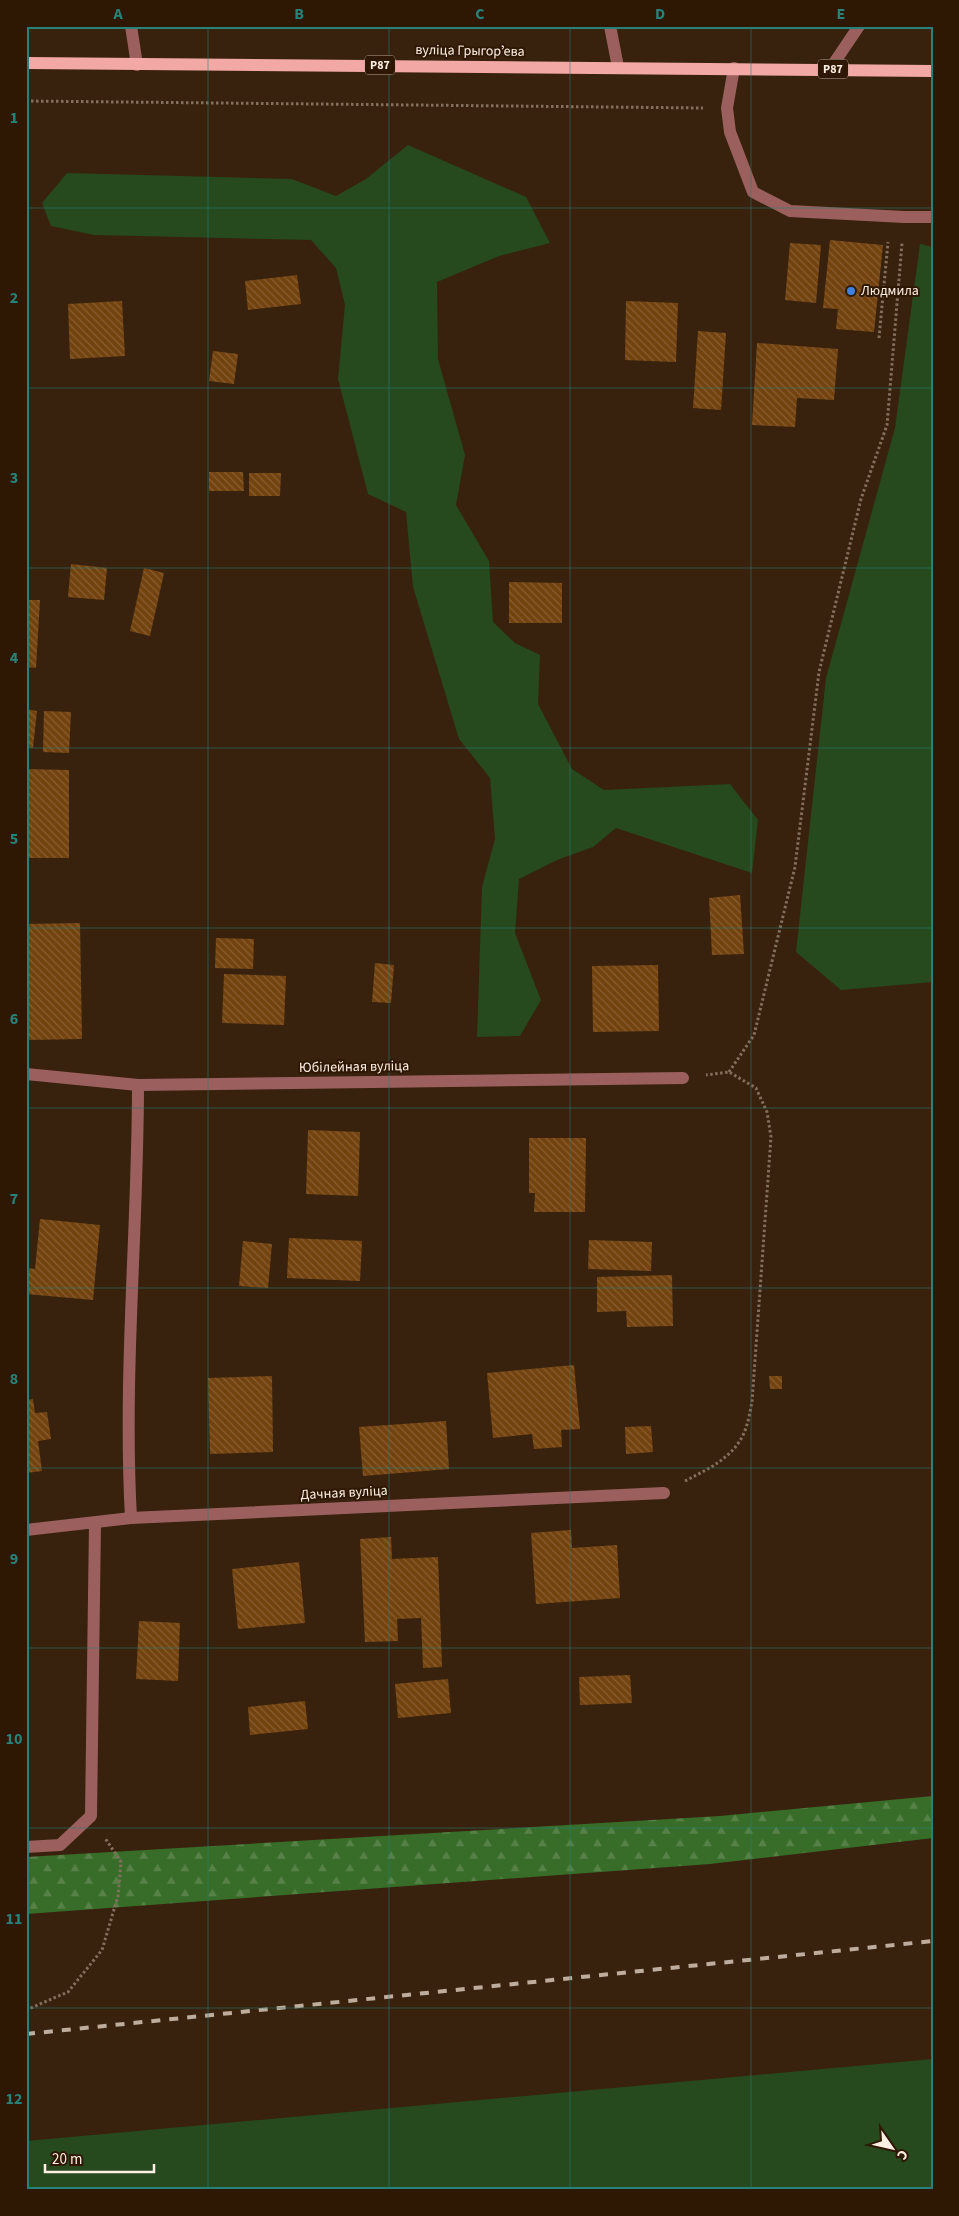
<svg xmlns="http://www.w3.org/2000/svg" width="959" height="2216" viewBox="0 0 959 2216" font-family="'Source Sans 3',sans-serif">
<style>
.green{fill:#26491d}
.forest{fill:url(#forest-firs)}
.building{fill:url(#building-back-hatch)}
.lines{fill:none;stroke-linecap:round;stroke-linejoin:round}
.path{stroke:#836f5d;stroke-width:3;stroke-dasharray:2.5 2.5;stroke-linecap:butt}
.service{stroke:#9b605d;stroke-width:12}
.minor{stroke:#9b605d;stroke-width:12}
.primary{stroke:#f2a8a4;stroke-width:12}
.rail{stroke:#beac9d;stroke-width:4;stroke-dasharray:9 9;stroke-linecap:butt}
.grid{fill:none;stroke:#27827a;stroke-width:1;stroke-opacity:0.55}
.shop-dot{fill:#3f7fe0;stroke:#2e1804;stroke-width:2}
.labels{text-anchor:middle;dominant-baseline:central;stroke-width:4;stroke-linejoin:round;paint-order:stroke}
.shield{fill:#2e1804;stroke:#c0aea0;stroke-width:1}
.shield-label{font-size:12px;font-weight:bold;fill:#ffefe3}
.street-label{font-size:14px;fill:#ffefe3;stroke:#2e1804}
.poi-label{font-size:14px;fill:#ffefe3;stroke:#2e1804;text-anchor:start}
.neatline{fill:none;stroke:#27827a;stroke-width:2}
.grid-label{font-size:16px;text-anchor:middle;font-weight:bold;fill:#27827a}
</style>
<defs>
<pattern id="forest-firs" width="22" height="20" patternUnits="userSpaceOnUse" patternTransform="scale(1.25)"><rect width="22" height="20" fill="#386d29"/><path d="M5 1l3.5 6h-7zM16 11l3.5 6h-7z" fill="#568248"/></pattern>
<pattern id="building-back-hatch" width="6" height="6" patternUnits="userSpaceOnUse" patternTransform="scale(1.25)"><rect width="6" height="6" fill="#73430f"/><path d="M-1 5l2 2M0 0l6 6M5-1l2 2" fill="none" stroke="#885e32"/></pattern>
</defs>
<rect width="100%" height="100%" fill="#38220d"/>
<g class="green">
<polygon points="408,145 526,197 550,243 499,256 437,282 438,359 465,455 456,505 489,561 493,622 515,643 540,655 538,704 572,769 604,790 730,784 758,820 752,873 616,828 593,847 557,860 519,879 515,933 541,1000 520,1036 477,1037 482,887 495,839 490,778 459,739 413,587 406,512 368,494 338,379 345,305 336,268 311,240 94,235 51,226 42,203 67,173 292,179 336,196 366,179"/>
<polygon points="920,244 933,247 933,982 841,990 796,952 826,678 895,428"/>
<polygon points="933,2059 933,2190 26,2190 26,2141"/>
</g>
<polygon class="forest" points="933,1796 933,1838 710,1864 26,1914 26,1857 720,1816"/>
<g class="building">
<polygon points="830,240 883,245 874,332 836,329 838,309 823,308"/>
<polygon points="790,243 821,245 816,303 785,300"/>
<polygon points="297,275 301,304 248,310 245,281"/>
<polygon points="122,301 125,356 70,359 68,304"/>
<polygon points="626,301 678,303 676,362 625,360"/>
<polygon points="698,331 726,333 721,410 693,408"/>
<polygon points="757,343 838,349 834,400 797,398 795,427 752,425"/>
<polygon points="213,351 238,354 234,384 209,381"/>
<polygon points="209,472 243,472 244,491 209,491"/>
<polygon points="249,473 281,473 280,496 249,496"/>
<polygon points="71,564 107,568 104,600 68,597"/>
<polygon points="144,568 164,573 150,636 130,631"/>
<polygon points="509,582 562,583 562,623 509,623"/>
<polygon points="26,600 40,600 36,668 26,667"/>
<polygon points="26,709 37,711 33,748 26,747"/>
<polygon points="44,711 71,712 69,753 43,752"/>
<polygon points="26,769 69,770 69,858 26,858"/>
<polygon points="740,895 744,954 712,955 709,898"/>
<polygon points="80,923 82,1039 26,1040 26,924"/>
<polygon points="216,938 254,939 253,969 215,968"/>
<polygon points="375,963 394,965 391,1003 372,1002"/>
<polygon points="658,965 659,1031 593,1032 592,966"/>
<polygon points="224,974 286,976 284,1025 222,1023"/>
<polygon points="308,1130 360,1132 358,1196 306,1194"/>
<polygon points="529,1138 586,1138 585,1212 534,1212 535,1193 529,1193"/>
<polygon points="40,1219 100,1225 93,1300 26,1294 26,1268 35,1269"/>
<polygon points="289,1238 362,1241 360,1281 287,1278"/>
<polygon points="589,1240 652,1242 651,1271 588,1269"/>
<polygon points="243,1241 272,1244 268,1288 239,1286"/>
<polygon points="672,1275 673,1326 627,1327 626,1311 597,1312 597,1277"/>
<polygon points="574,1365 580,1429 561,1430 562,1447 534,1449 532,1434 493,1438 487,1373"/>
<polygon points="272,1376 273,1452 210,1454 208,1378"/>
<polygon points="769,1376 782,1376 782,1389 770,1389"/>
<polygon points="33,1399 35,1413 47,1412 51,1439 38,1441 42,1471 26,1473 26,1400"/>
<polygon points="446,1421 449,1469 363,1476 359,1427"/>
<polygon points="651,1426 653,1452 626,1454 625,1427"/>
<polygon points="571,1530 572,1548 617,1545 620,1598 536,1604 531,1533"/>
<polygon points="391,1537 392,1559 438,1557 442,1667 423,1668 421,1618 397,1619 398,1641 365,1642 360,1539"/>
<polygon points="299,1562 305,1623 238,1629 232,1569"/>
<polygon points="139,1621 180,1623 178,1681 136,1679"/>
<polygon points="630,1675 632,1703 580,1705 579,1677"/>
<polygon points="448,1679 451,1713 398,1718 395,1684"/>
<polygon points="305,1701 308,1729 250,1735 248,1707"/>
</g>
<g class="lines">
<g class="path">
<polyline points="26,101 703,108"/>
<polyline points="879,338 888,242"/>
<polyline points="729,1072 754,1035 795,867 819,672 861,499 887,425 902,243"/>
<path d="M685,1481C708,1469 733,1458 744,1433C748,1424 750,1412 752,1402L771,1137L767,1112L756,1088L729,1072L706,1075"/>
<polyline points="26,2010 68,1992 102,1950 118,1896 121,1862 105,1838"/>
</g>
<g class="service">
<polyline points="131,26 137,65"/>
<polyline points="610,26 618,67"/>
<polyline points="734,68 727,108 730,132 753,192 790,211 904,217 933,217"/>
<polyline points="830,69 859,26"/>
<polyline points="26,1847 60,1845 91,1816 95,1523"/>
</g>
<g class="minor">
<polyline points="26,1074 138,1085 683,1078"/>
<path d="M131,1518C123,1374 138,1229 138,1085"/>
<polyline points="26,1530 131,1518 664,1493"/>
</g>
<polyline class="primary" points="26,63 933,71"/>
<polyline class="rail" points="26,2034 933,1941"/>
</g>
<path class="grid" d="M208,26V2190M389,26V2190M570,26V2190M751,26V2190M26,208H933M26,388H933M26,568H933M26,748H933M26,928H933M26,1108H933M26,1288H933M26,1468H933M26,1648H933M26,1828H933M26,2008H933"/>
<circle class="shop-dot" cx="851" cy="291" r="5"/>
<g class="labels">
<g class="shield">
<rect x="365" y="55.5" width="30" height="19" rx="4"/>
<rect x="818" y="59.5" width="30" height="19" rx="4"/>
</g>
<g class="shield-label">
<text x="380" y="65">Р87</text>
<text x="833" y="69">Р87</text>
</g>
<g class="street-label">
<text transform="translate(470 51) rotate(1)">вуліца Грыгорʼева</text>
<text transform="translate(354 1067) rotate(-1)">Юбілейная вуліца</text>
<text transform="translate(344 1493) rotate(-3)">Дачная вуліца</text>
</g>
<g class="poi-label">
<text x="861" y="291">Людмила</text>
</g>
</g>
<rect width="959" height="2216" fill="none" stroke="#2e1804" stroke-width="55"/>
<g transform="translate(892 2148) rotate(124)" stroke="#2e1804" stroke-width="4" paint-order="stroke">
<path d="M0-4L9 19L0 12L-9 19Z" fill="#ffefe3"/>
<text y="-8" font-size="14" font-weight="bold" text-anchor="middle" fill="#ffefe3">С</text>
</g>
<path d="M45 2164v8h109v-8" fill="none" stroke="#ffefe3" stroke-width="2.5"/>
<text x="52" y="2164" font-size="15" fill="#ffefe3" stroke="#2e1804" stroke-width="4" paint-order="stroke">20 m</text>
<rect x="28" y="28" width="904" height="2160" class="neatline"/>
<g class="grid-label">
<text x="118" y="19">A</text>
<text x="299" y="19">B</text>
<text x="480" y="19">C</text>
<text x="660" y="19">D</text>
<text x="841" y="19">E</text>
<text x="14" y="123">1</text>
<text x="14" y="303">2</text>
<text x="14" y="483">3</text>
<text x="14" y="663">4</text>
<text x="14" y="844">5</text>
<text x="14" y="1024">6</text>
<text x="14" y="1204">7</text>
<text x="14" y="1384">8</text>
<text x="14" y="1564">9</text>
<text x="14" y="1744">10</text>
<text x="14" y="1924">11</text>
<text x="14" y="2104">12</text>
</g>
</svg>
